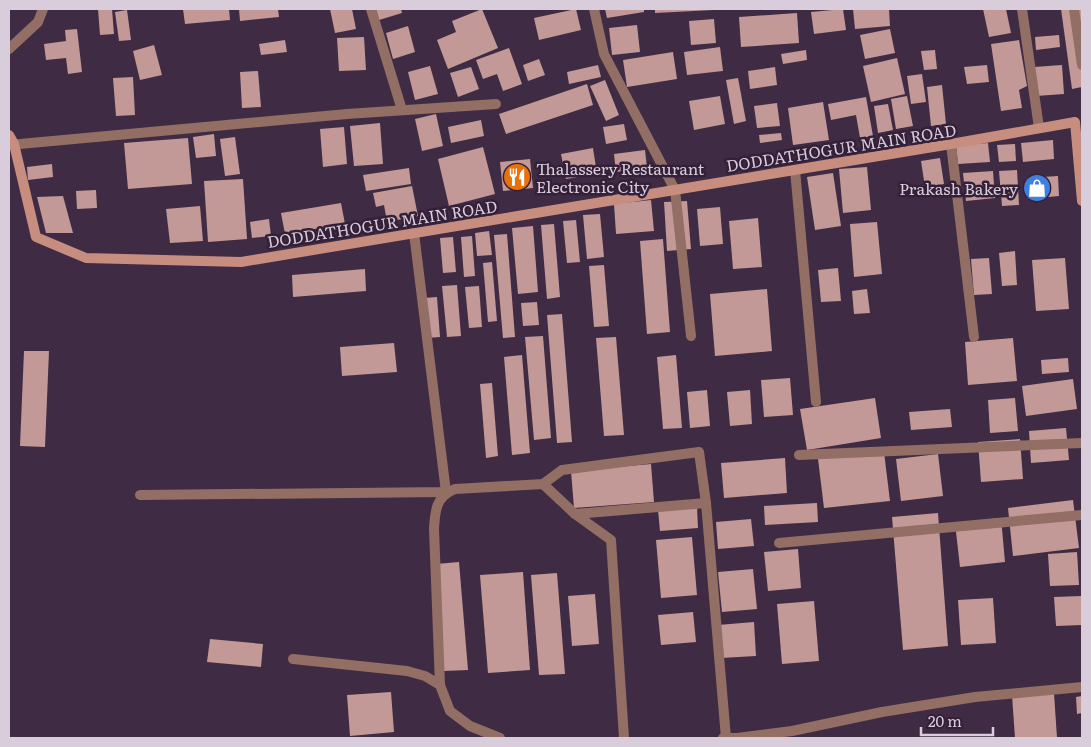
<svg xmlns="http://www.w3.org/2000/svg" width="1091" height="747" viewBox="0 0 1091 747" font-family="Literata,serif">
<style>
.building{fill:#c29997}
.lines{fill:none;stroke-linecap:round;stroke-linejoin:round}
.lane{stroke:#926e64;stroke-width:10}
.street{stroke:#926e64;stroke-width:10}
.secondary{stroke:#c78e7f;stroke-width:10}
.labels{text-anchor:middle;dominant-baseline:central;stroke-width:5;stroke-linejoin:round;paint-order:stroke}
.street-label{font-size:16px;fill:#d9ccdb;stroke:#342139}
.poi-label{font-size:16px;fill:#d9ccdb;stroke:#342139;text-anchor:start}
</style>
<rect width="100%" height="100%" fill="#3f2b43"/>
<g class="building">
<polygon points="98,9 112,9 114,34 100,35"/>
<polygon points="183,9 229,9 230,20 185,24"/>
<polygon points="239,9 278,9 279,17 240,21"/>
<polygon points="330,9 352,9 356,29 335,33"/>
<polygon points="376,9 401,9 402,13 379,20"/>
<polygon points="482,9 498,48 448,69 437,40 456,32 452,21"/>
<polygon points="576,9 581,30 539,40 534,18"/>
<polygon points="605,9 644,9 644,12 607,18"/>
<polygon points="655,9 713,9 713,10 655,13"/>
<polygon points="843,9 846,30 814,34 811,12"/>
<polygon points="853,9 889,9 890,26 855,29"/>
<polygon points="983,9 1006,9 1011,33 989,37"/>
<polygon points="1061,9 1082,9 1082,87 1072,89"/>
<polygon points="127,10 131,40 119,41 115,12"/>
<polygon points="797,13 799,43 741,47 739,17"/>
<polygon points="714,19 716,43 691,45 689,21"/>
<polygon points="637,25 640,52 612,55 609,28"/>
<polygon points="408,26 415,52 393,59 386,33"/>
<polygon points="77,29 82,72 68,74 66,58 46,60 44,44 66,41 65,30"/>
<polygon points="890,29 895,53 865,59 860,35"/>
<polygon points="1059,35 1060,47 1036,50 1035,37"/>
<polygon points="364,37 366,70 339,71 337,38"/>
<polygon points="285,40 287,52 261,55 259,44"/>
<polygon points="1019,40 1027,86 1019,90 1022,108 1001,111 991,44"/>
<polygon points="154,45 162,75 140,80 133,51"/>
<polygon points="720,47 723,71 687,75 684,52"/>
<polygon points="509,48 522,84 503,91 497,74 483,79 476,60"/>
<polygon points="806,50 807,60 783,64 781,54"/>
<polygon points="935,50 937,69 924,70 921,51"/>
<polygon points="673,52 677,79 627,87 623,60"/>
<polygon points="897,58 905,94 871,102 863,66"/>
<polygon points="539,59 545,75 528,81 523,65"/>
<polygon points="598,65 601,77 569,84 567,72"/>
<polygon points="987,65 989,82 967,84 964,67"/>
<polygon points="1062,65 1064,94 1036,96 1034,67"/>
<polygon points="430,66 438,94 415,100 408,72"/>
<polygon points="471,67 479,89 458,97 450,73"/>
<polygon points="775,67 777,85 750,89 748,71"/>
<polygon points="258,71 261,107 242,108 240,72"/>
<polygon points="922,74 926,102 911,104 907,76"/>
<polygon points="133,77 135,115 116,116 113,78"/>
<polygon points="738,78 746,121 734,124 726,80"/>
<polygon points="605,80 619,115 606,121 590,86"/>
<polygon points="587,84 593,105 506,134 499,114"/>
<polygon points="942,85 946,124 931,126 927,87"/>
<polygon points="720,96 725,124 694,130 689,101"/>
<polygon points="907,96 913,126 896,129 891,99"/>
<polygon points="866,97 873,136 860,138 856,115 831,120 828,104"/>
<polygon points="823,102 829,140 793,145 788,108"/>
<polygon points="777,103 780,126 757,128 754,106"/>
<polygon points="888,104 893,130 878,133 874,106"/>
<polygon points="436,114 443,146 422,151 415,119"/>
<polygon points="481,120 484,136 451,143 448,127"/>
<polygon points="380,123 383,164 354,166 350,126"/>
<polygon points="624,124 627,140 606,144 603,127"/>
<polygon points="344,127 347,164 323,167 320,129"/>
<polygon points="781,133 782,140 760,143 759,135"/>
<polygon points="214,134 216,156 196,158 193,137"/>
<polygon points="235,137 240,174 225,176 220,139"/>
<polygon points="188,138 192,184 128,189 124,143"/>
<polygon points="1053,140 1054,159 1023,162 1021,143"/>
<polygon points="988,143 990,162 958,164 956,146"/>
<polygon points="1015,144 1016,161 999,162 997,145"/>
<polygon points="483,147 495,194 449,206 438,159"/>
<polygon points="593,148 597,174 566,179 561,154"/>
<polygon points="645,150 647,168 616,172 614,154"/>
<polygon points="940,158 944,184 925,187 921,161"/>
<polygon points="530,159 533,188 503,191 500,162"/>
<polygon points="52,164 53,177 28,180 27,167"/>
<polygon points="867,167 871,210 843,213 839,169"/>
<polygon points="409,168 411,184 366,191 363,175"/>
<polygon points="1017,170 1019,205 1002,206 999,171"/>
<polygon points="993,171 995,198 966,201 963,173"/>
<polygon points="833,173 841,226 815,230 807,177"/>
<polygon points="1058,176 1059,196 1027,199 1026,178"/>
<polygon points="243,179 247,239 208,242 204,181"/>
<polygon points="412,186 418,216 387,222 384,205 376,207 373,193"/>
<polygon points="96,190 97,208 77,209 76,191"/>
<polygon points="63,196 73,233 46,233 37,197"/>
<polygon points="651,200 654,231 616,234 614,204"/>
<polygon points="687,201 691,249 667,251 664,202"/>
<polygon points="341,203 345,224 285,234 281,213"/>
<polygon points="200,206 203,241 170,243 166,209"/>
<polygon points="720,207 723,244 700,246 697,209"/>
<polygon points="600,214 604,257 587,259 583,215"/>
<polygon points="758,218 762,267 733,269 729,221"/>
<polygon points="269,219 271,236 252,238 250,222"/>
<polygon points="576,220 580,262 567,263 563,221"/>
<polygon points="877,222 882,274 854,277 850,224"/>
<polygon points="554,224 560,297 547,299 541,225"/>
<polygon points="533,226 538,292 518,294 512,228"/>
<polygon points="489,231 492,255 477,256 475,233"/>
<polygon points="507,234 515,337 503,338 494,235"/>
<polygon points="472,236 475,276 464,277 461,237"/>
<polygon points="453,237 456,272 443,273 440,238"/>
<polygon points="663,239 670,332 647,334 640,241"/>
<polygon points="1015,251 1017,285 1002,286 999,253"/>
<polygon points="989,258 992,294 974,295 971,259"/>
<polygon points="1065,258 1069,309 1036,311 1032,260"/>
<polygon points="492,262 497,321 488,322 483,263"/>
<polygon points="604,265 609,326 594,327 589,266"/>
<polygon points="838,268 841,301 821,302 818,270"/>
<polygon points="365,269 366,291 293,297 292,275"/>
<polygon points="457,285 461,336 447,337 442,286"/>
<polygon points="479,286 482,327 469,328 465,287"/>
<polygon points="767,289 772,351 715,356 710,294"/>
<polygon points="867,289 870,313 854,314 852,291"/>
<polygon points="437,297 440,337 427,338 424,298"/>
<polygon points="537,302 539,325 523,326 521,303"/>
<polygon points="562,314 572,442 557,443 547,315"/>
<polygon points="543,336 551,438 534,440 525,337"/>
<polygon points="616,337 624,435 604,436 596,338"/>
<polygon points="1013,338 1017,381 968,385 965,342"/>
<polygon points="394,343 397,372 342,376 340,347"/>
<polygon points="24,351 49,351 45,447 20,446"/>
<polygon points="522,355 530,453 512,455 504,357"/>
<polygon points="676,355 682,428 663,429 657,357"/>
<polygon points="1068,358 1069,372 1042,374 1041,360"/>
<polygon points="790,378 793,415 764,417 761,380"/>
<polygon points="1073,379 1077,409 1026,416 1022,386"/>
<polygon points="492,383 498,456 486,458 480,384"/>
<polygon points="707,390 710,426 690,428 687,392"/>
<polygon points="750,390 752,424 730,426 727,392"/>
<polygon points="875,398 881,438 807,450 800,409"/>
<polygon points="1015,398 1018,431 990,433 988,400"/>
<polygon points="950,409 952,427 911,430 909,412"/>
<polygon points="1066,428 1069,460 1031,463 1029,431"/>
<polygon points="1020,439 1023,479 981,482 978,442"/>
<polygon points="884,452 890,501 824,508 818,459"/>
<polygon points="938,454 943,496 901,501 896,459"/>
<polygon points="785,458 787,493 724,498 721,463"/>
<polygon points="651,464 654,502 574,508 571,471"/>
<polygon points="1073,500 1079,548 1013,556 1008,508"/>
<polygon points="817,503 818,522 765,525 764,506"/>
<polygon points="697,507 698,528 660,531 658,510"/>
<polygon points="938,513 948,646 903,650 892,517"/>
<polygon points="1001,518 1005,562 960,567 955,523"/>
<polygon points="751,519 754,546 718,549 716,522"/>
<polygon points="692,537 697,595 661,598 656,540"/>
<polygon points="798,549 801,588 768,591 764,552"/>
<polygon points="1077,552 1079,585 1050,586 1048,554"/>
<polygon points="459,562 468,670 444,671 436,564"/>
<polygon points="753,569 757,609 722,612 718,572"/>
<polygon points="523,572 530,670 488,673 480,575"/>
<polygon points="557,573 565,674 539,675 531,575"/>
<polygon points="595,594 599,644 572,646 568,596"/>
<polygon points="1081,596 1082,625 1056,626 1054,597"/>
<polygon points="993,598 996,643 961,645 958,600"/>
<polygon points="814,601 819,661 782,664 777,604"/>
<polygon points="693,612 696,642 661,645 658,615"/>
<polygon points="754,622 756,656 721,658 718,625"/>
<polygon points="210,639 263,644 261,667 207,662"/>
<polygon points="391,692 394,732 350,736 347,695"/>
<polygon points="1054,693 1057,738 1015,738 1012,695"/>
<polygon points="1082,696 1082,713 1077,714 1076,697"/>
</g>
<g class="lines">
<g class="lane">
<polyline points="543,484 575,514 611,540 624,738"/>
<polyline points="140,495 446,492 414,233"/>
<polyline points="575,514 706,503 726,738"/>
<polyline points="293,659 407,671 425,676 440,685"/>
<path d="M500,738L470,726L450,711L440,685L434,529C435,511 436,496 455,489L543,484L562,470L699,452L706,503"/>
<polyline points="723,738 737,738 792,731 882,712 975,697 1082,687"/>
</g>
<g class="street">
<polyline points="371,9 402,110"/>
<polyline points="594,9 604,54 675,190 691,336"/>
<polyline points="1022,9 1039,128"/>
<polyline points="1074,9 1082,65"/>
<polyline points="9,49 38,22 43,9"/>
<polyline points="951,144 974,337"/>
<polyline points="9,145 347,114 496,104"/>
<polyline points="795,170 816,402"/>
<polyline points="799,455 1082,443"/>
<polyline points="779,543 1082,515"/>
</g>
<polyline class="secondary" points="9,135 14,144 36,237 86,258 241,262 951,144 1075,122 1082,201"/>
</g>
<defs>
<g id="restaurant-disc" transform="scale(1.4375)"><circle r="9.5" fill="#e8710a" stroke="#342139"/><path d="M-5-6h1v4h1v-4h1v4h1v-4h1v5L-1.5 .5V6h-2V.5L-5-1ZM5-6V6H3V1.5H1.5Q1.5-4 5-6Z" fill="#fff"/></g>
<g id="shop-disc" transform="scale(1.4375)"><circle r="9.5" fill="#3f7fe0" stroke="#342139"/><path d="M-5-2.5h2.3a2.7 3.5 0 0 1 5.4 0H5L5.5 6h-11ZM-1.5-2.5h3a1.5 2.3 0 0 0-3 0Z" fill="#fff"/></g>
</defs>
<g fill-rule="evenodd">
<use href="#restaurant-disc" x="517" y="177"/>
<use href="#shop-disc" x="1037" y="188"/>
</g>
<g class="labels">
<g class="street-label">
<text transform="translate(841 147) rotate(-9)">DODDATHOGUR MAIN ROAD</text>
<text transform="translate(382 223) rotate(-9)">DODDATHOGUR MAIN ROAD</text>
</g>
<g class="poi-label">
<text x="536" y="168">Thalassery Restaurant<tspan x="536" dy="18">Electronic City</tspan></text>
<text x="1018" y="188" text-anchor="end">Prakash Bakery</text>
</g>
</g>
<rect width="1091" height="747" fill="none" stroke="#d9ccdb" stroke-width="20"/>
<path d="M921 727v8h72v-8" fill="none" stroke="#d9ccdb" stroke-width="2.5"/>
<text x="928" y="727" font-size="15" fill="#d9ccdb" stroke="#342139" stroke-width="4" paint-order="stroke">20 m</text>
</svg>
